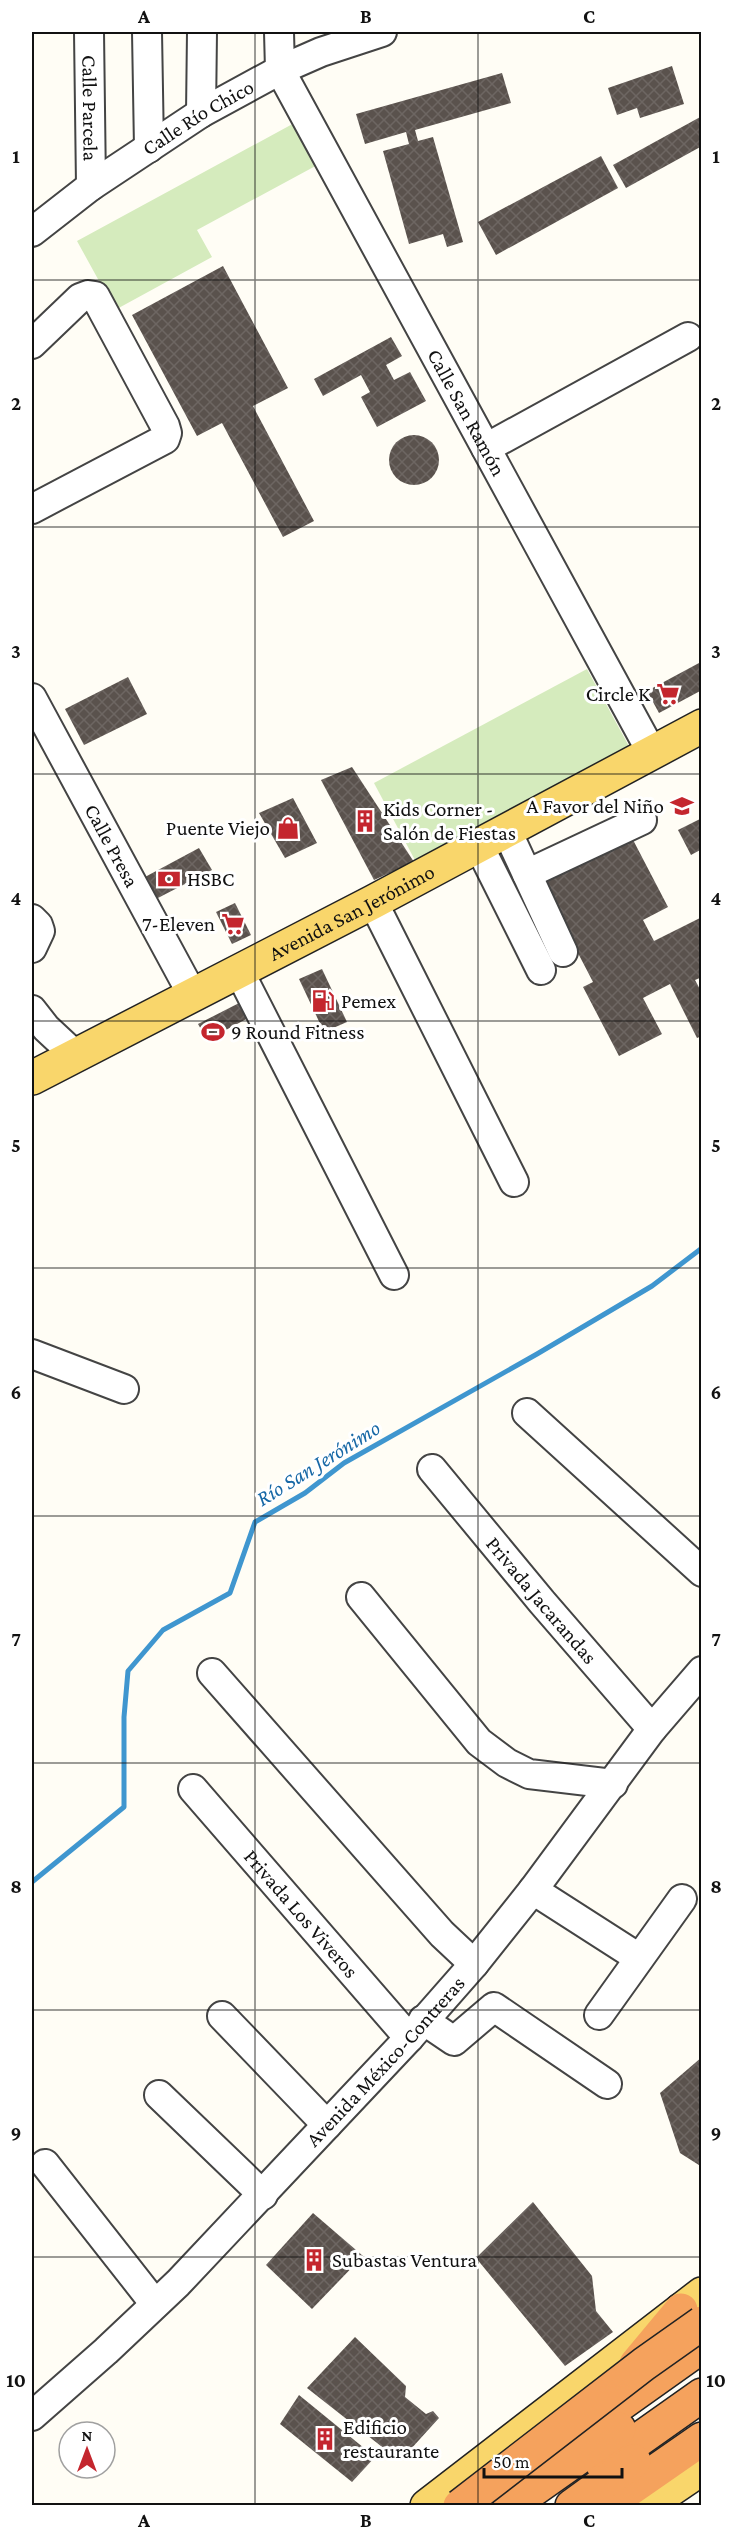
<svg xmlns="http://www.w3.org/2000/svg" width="733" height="2537" viewBox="0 0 733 2537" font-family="'Crimson Pro',serif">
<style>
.garden{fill:#d5ebbd}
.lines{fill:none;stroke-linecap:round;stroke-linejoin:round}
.stream{stroke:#3f96cf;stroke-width:5}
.building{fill:url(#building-cross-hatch)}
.minor-casing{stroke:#444;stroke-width:32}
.major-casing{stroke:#222;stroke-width:36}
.highway-casing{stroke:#222;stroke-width:36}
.minor{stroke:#fff;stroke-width:28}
.major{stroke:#f9d66b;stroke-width:33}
.highway{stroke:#f5a25d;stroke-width:33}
.highway-bridge-casing{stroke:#222;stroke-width:36;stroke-linecap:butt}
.highway-bridge{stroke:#f5a25d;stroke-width:33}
.grid{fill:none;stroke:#111;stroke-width:1.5;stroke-opacity:0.55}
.labels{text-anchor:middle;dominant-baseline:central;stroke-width:6;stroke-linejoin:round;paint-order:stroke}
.street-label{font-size:21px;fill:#111;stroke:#fff}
.poi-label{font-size:21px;fill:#111;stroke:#fff;text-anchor:start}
.water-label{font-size:22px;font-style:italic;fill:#1768a6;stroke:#fff}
.neatline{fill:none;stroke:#111;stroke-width:2}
.grid-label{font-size:20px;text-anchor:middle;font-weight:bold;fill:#111}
</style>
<defs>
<pattern id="building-cross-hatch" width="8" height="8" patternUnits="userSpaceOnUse" patternTransform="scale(1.5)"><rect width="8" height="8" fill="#5a524d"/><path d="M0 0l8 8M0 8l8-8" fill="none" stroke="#6d6662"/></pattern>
</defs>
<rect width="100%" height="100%" fill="#fffdf5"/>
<g class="garden">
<polygon points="298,121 321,163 197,230 212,257 115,310 77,241"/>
<polygon points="587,669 631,750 417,864 374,783"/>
</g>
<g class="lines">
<polyline class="stream" points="32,1882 124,1807 124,1717 128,1671 163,1630 230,1593 255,1522 305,1493 344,1463 537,1354 652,1286 702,1248"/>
</g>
<g class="building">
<polygon points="672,66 684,104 640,118 637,108 617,115 608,88"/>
<polygon points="502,73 511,103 415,130 418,141 433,137 463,242 447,247 443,234 409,244 383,151 409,144 406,132 365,144 356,114"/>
<polygon points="702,116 702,146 626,188 613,165"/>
<polygon points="601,156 618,188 496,255 478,222"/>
<polygon points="223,266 288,388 253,406 314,521 283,537 222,423 197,436 132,315"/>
<polygon points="391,337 402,356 386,365 394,380 410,372 426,401 377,427 361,397 370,392 361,375 323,396 314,379"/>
<circle cx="414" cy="460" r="25"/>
<polygon points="699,663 702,690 659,713 647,691"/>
<polygon points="128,677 147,714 84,745 65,709"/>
<polygon points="352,767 414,862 374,880 321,780"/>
<polygon points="293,798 317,843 285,858 259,813"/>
<polygon points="702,818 702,849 691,855 678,830"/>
<polygon points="631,836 668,907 643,920 654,941 702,917 702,977 695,980 702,993 702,1036 697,1038 670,984 643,998 662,1034 619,1056 583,987 593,982 541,882"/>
<polygon points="199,848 212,870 156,899 145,877"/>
<polygon points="235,903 251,935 232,944 216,912"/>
<polygon points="322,969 347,1022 324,1032 299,979"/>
<polygon points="243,1001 252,1016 207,1040 198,1024"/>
<polygon points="702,2057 702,2167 680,2153 660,2093"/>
<polygon points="533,2202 592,2276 596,2311 613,2332 565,2366 476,2258"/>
<polygon points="313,2213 363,2256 312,2309 266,2265"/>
<polygon points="355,2337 406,2386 405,2397 426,2414 433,2411 439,2418 400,2461 307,2388"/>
<polygon points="299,2395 375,2457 352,2482 280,2424"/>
</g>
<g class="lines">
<g class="minor-casing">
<g id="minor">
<path id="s1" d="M89,32L91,186"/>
<polyline points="147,32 149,148"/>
<path id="s2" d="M279,32L280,70L652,753"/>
<polyline points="201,113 202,32"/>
<path id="s3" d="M32,232L91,186L201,113L280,70L321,52L382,32"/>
<polyline points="32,344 80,298 88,295 95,296 165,426 167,433 165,439 32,509"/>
<polyline points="486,448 688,337"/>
<path id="s4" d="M32,698L192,994"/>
<polyline points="507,831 563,952"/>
<polyline points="479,846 541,970"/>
<polyline points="527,874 642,820"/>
<polyline points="373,902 514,1182"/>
<polyline points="32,919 38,925 40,931 32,948"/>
<polyline points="239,971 394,1275"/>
<polyline points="32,1010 46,1028 75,1055"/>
<polyline points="32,1354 124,1389"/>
<polyline points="527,1413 702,1572"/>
<path id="s5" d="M432,1469L542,1602L652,1729"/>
<polyline points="361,1597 479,1742 507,1763 529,1774 613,1784"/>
<polyline points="212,1673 442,1934 474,1964"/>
<path id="s6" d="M193,1789L409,2038"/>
<polyline points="533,1890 639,1958"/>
<polyline points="599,2015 682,1899"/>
<polyline points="222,2016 327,2125"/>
<polyline points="423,2020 454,2041 494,2007 607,2084"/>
<polyline points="159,2095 263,2195"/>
<polyline points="45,2164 155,2304"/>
<path id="s7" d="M32,2416L106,2351L178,2283L409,2038L474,1964L533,1890L652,1729L702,1671"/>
</g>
</g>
<g class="major-casing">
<g id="major">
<path id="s8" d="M32,1078L373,902L702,726"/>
<polyline points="427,2506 702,2294"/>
<polyline points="646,2506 702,2468"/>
</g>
</g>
<g class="highway-casing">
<g id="highway">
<polyline points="636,2364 681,2310"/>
<polyline points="581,2432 702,2346"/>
<polyline points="603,2465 702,2395"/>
<polyline points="617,2498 702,2439"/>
<polyline points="510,2506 619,2429"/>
<polyline points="572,2506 634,2461"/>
</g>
</g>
<use href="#minor" class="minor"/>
<use href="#major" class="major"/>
<use href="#highway" class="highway"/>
<g class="highway-bridge-casing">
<polyline id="highway-bridge" points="460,2506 644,2364 702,2323"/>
</g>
<use href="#highway-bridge" class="highway-bridge"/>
</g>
<path class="grid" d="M255,32V2506M478,32V2506M32,280H702M32,527H702M32,774H702M32,1021H702M32,1268H702M32,1516H702M32,1763H702M32,2010H702M32,2257H702"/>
<defs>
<g id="supermarket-bare" transform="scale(1.8)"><path d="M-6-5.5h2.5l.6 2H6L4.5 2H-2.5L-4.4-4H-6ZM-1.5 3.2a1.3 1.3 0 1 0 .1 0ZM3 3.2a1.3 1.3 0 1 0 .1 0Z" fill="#c4262e" stroke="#fff" stroke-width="2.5" paint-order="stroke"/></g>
<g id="school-bare" transform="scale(1.8)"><path d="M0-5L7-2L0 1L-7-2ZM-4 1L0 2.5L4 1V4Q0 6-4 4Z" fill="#c4262e" stroke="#fff" stroke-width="2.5" paint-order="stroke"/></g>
<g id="building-bare" transform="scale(1.8)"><path d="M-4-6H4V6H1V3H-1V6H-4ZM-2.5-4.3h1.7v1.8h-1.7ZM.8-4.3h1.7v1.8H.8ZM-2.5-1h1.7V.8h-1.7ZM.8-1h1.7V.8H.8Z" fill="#c4262e" stroke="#fff" stroke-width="2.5" paint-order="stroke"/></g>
<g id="shop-bare" transform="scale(1.8)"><path d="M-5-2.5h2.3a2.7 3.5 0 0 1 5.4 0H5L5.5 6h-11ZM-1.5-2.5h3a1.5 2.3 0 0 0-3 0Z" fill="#c4262e" stroke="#fff" stroke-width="2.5" paint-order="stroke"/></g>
<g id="bank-bare" transform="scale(1.8)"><path d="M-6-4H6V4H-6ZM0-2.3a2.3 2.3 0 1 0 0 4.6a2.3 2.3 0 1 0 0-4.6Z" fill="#c4262e" stroke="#fff" stroke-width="2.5" paint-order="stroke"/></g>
<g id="fuel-bare" transform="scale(1.8)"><path d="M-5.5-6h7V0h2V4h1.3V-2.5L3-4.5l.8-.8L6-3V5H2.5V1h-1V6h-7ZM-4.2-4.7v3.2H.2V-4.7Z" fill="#c4262e" stroke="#fff" stroke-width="2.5" paint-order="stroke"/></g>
<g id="stadium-bare" transform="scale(1.8)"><path d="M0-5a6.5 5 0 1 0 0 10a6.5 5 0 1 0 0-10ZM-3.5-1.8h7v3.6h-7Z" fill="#c4262e" stroke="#fff" stroke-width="2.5" paint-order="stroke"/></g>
</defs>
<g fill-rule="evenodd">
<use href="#supermarket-bare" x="668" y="694"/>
<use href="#school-bare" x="682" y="806"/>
<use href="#building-bare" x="365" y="821"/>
<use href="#shop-bare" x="288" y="828"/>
<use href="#bank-bare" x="169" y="879"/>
<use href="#supermarket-bare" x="233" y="924"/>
<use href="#fuel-bare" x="323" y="1001"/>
<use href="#stadium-bare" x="213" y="1032"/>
<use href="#building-bare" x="314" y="2260"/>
<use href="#building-bare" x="325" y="2439"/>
</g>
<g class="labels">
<g class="street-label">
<text stroke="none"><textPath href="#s1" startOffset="76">Calle Parcela</textPath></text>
<text stroke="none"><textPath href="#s3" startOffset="202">Calle Río Chico</textPath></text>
<text stroke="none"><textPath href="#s2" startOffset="428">Calle San Ramón</textPath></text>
<text stroke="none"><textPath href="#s4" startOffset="168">Calle Presa</textPath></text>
<text stroke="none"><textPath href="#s8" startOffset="360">Avenida San Jerónimo</textPath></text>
<text stroke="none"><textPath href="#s5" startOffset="171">Privada Jacarandas</textPath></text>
<text stroke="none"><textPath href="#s6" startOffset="165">Privada Los Viveros</textPath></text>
<text stroke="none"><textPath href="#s7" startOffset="501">Avenida México-Contreras</textPath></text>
</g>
<g class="poi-label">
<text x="650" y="694" text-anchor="end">Circle K</text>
<text x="664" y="806" text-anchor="end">A Favor del Niño</text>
<text x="383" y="809">Kids Corner -<tspan x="383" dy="24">Salón de Fiestas</tspan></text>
<text x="270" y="828" text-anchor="end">Puente Viejo</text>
<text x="187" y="879">HSBC</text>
<text x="215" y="924" text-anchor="end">7-Eleven</text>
<text x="341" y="1001">Pemex</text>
<text x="231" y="1032">9 Round Fitness</text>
<text x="332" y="2260">Subastas Ventura</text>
<text x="343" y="2427">Edificio<tspan x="343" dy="24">restaurante</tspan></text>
</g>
<g class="water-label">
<text transform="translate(318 1463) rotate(-32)">Río San Jerónimo</text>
</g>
</g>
<rect width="733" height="2537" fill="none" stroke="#ffffff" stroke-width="66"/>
<g transform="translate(87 2450)"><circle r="28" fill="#ffffff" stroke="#a0a0a0" stroke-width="1.5"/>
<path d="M0-4.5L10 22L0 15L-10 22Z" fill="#c4262e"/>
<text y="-9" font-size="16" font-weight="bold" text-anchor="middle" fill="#111111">N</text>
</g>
<path d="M484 2468v9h138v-9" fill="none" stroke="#111111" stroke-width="3"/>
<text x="493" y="2468" font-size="18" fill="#111111" stroke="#ffffff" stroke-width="4.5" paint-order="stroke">50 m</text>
<rect x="33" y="33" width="667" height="2471" class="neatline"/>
<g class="grid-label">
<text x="144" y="23">A</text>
<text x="366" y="23">B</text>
<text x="589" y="23">C</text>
<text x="16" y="163">1</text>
<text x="716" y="163">1</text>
<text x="16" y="410">2</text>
<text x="716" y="410">2</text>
<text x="16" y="658">3</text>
<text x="716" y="658">3</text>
<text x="16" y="905">4</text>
<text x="716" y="905">4</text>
<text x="16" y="1152">5</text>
<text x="716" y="1152">5</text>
<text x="16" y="1399">6</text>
<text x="716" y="1399">6</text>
<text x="16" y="1646">7</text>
<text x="716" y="1646">7</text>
<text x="16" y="1893">8</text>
<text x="716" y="1893">8</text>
<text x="16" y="2140">9</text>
<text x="716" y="2140">9</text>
<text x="16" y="2387">10</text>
<text x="716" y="2387">10</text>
<text x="144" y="2527">A</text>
<text x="366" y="2527">B</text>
<text x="589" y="2527">C</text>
</g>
</svg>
